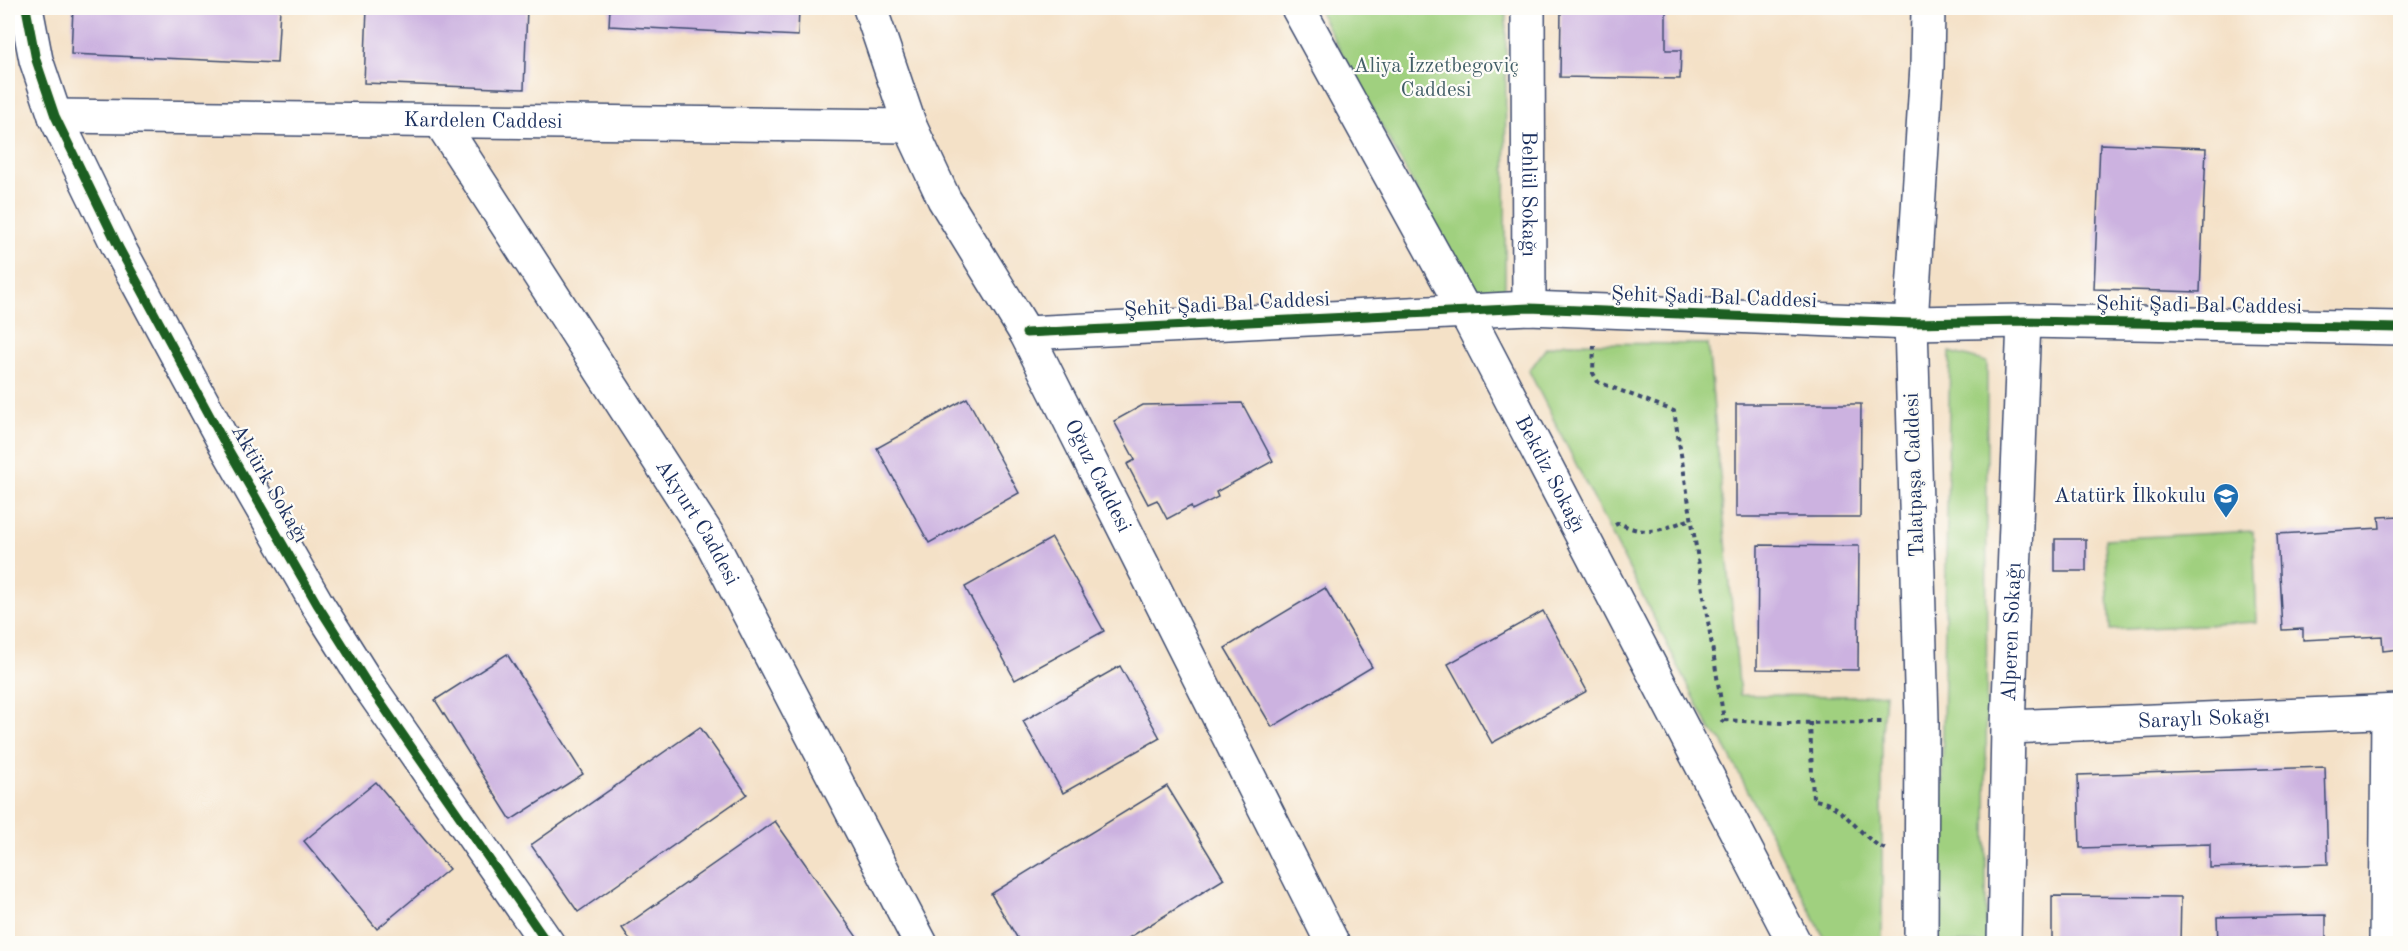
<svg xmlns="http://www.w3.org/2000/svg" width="2408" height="951" viewBox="0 0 2408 951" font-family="'Old Standard TT',serif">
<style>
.green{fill:#a0d07f;stroke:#5e806e;stroke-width:1.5}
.building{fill:#ccb2e0}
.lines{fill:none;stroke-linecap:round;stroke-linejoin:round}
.minor-casing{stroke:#3c4a6e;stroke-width:36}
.path{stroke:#3c4a6e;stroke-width:4;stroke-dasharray:4.5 4.5;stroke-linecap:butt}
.minor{stroke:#fff;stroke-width:33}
.cycleway-casing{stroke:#fdfcf7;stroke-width:13}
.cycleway{stroke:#1b5e20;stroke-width:9}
.labels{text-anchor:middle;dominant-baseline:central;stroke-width:4.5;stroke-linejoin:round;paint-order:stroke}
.park-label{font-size:21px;fill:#435f68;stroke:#fdfcf7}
.street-label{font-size:21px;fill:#1b2f5e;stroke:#fdfcf7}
.poi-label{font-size:21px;fill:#1b2f5e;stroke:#fdfcf7;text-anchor:end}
</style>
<rect width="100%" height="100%" fill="#fdfcf7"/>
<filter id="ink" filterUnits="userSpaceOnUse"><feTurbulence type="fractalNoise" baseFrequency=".0167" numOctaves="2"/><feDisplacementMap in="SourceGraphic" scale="12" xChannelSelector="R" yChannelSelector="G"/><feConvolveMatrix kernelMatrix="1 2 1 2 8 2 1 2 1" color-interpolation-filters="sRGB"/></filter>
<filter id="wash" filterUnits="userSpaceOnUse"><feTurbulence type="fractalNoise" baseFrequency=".008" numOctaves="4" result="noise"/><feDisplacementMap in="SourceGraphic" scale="24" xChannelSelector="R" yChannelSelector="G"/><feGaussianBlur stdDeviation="1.35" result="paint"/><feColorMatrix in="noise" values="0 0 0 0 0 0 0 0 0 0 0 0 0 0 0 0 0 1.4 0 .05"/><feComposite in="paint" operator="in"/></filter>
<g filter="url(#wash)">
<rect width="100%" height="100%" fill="#f4e1c7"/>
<g class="green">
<polygon points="1317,8 1506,8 1505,287 1498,293 1480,296 1470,288"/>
<polygon points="1566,343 1708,344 1740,695 1863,696 1885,693 1882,733 1882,943 1827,943 1722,741 1711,731 1529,371 1546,348"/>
<polygon points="1950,352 1987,362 1986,943 1939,943"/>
<polygon points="2253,531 2257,622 2110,630 2105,539"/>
</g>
<g id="blocks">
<g class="building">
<polygon points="73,8 280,8 277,63 71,54"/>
<polygon points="367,8 527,8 524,89 364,83"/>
<polygon points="610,8 799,8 798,36 609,26"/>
<polygon points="1561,8 1666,8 1666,50 1681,50 1680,79 1560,77"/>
<polygon points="2100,144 2206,148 2200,292 2094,289"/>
<polygon points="967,398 1019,493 929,543 877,448"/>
<polygon points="1242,403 1273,461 1216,492 1218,497 1192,510 1191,506 1167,519 1157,500 1148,504 1127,464 1135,460 1114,421 1143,405"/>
<polygon points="1736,404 1861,404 1860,517 1736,517"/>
<polygon points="2400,516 2400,649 2383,651 2382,636 2303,640 2303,629 2282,630 2277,534 2380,528 2379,517"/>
<polygon points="1052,538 1104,631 1015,680 965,587"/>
<rect x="2055" y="539" width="31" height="32"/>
<polygon points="1758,545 1859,546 1858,670 1757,669"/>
<polygon points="1325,588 1372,667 1272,727 1225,648"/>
<polygon points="1543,611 1587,691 1492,743 1448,664"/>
<polygon points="507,654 583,774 511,820 435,700"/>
<polygon points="1120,666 1160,738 1063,793 1023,721"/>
<polygon points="700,727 747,794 578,912 531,845"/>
<polygon points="2325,767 2328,864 2210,868 2210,844 2080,848 2078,775"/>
<polygon points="376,782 449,869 377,929 304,841"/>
<polygon points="1167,786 1224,879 1119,944 1021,944 991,894"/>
<polygon points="775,821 859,940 854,944 633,944 622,928"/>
<polygon points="2052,896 2181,897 2180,944 2052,944"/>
<polygon points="2326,915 2326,944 2218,944 2217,917"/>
</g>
</g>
</g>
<g filter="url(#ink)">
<use href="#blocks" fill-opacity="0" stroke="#3c4a6e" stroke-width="1.5"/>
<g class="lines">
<g class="minor-casing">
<g id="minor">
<polyline points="26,8 36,60 55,116 119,248 224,442 317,604 367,683 548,944"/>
<path id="s1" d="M870,8L910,126L944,199L1026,333L1333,944"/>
<path id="s2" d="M1298,8L1465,311L1795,944"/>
<path id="s3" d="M1528,8L1529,308"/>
<path id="s4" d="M55,116L910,126"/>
<path id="s5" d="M440,121L710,539L921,944"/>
<polyline points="1026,333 1529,308 1911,323 2024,321 2400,328"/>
<path id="s6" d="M2008,727L2400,711"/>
<polyline points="1921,944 1922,721 1911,323 1927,66 1928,8"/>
<path id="s7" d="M2004,944L2008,727L2024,321"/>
<polyline points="2386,944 2388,712"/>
</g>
</g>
<g class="path">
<polyline points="1594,345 1593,373 1598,382 1674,411 1724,720 1719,724"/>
<path d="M1615,525L1619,523C1649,538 1662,529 1691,519"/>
<polyline points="1724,720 1783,723 1885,722"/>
<path d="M1810,722L1813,800C1844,802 1858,837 1885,849"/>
</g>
<use href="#minor" class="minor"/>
<g class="cycleway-casing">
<g id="cycleway">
<polyline points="26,8 36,60 55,116 119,248 224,442 317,604 367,683 548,944"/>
<polyline points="1026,333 1529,308 1911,323 2024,321 2400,328"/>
</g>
</g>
<use href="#cycleway" class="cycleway"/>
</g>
</g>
<defs>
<g id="school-pin" transform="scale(1.35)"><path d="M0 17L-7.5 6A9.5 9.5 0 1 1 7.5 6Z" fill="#1f6fb2" stroke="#fdfcf7"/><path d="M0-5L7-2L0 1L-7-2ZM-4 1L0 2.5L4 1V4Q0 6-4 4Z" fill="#fff"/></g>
</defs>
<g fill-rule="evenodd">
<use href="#school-pin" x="2226" y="496"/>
</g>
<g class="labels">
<g class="park-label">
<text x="1436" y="66">Aliya İzzetbegoviç<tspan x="1436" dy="24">Caddesi</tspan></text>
</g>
<g class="street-label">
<text stroke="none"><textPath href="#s4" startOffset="428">Kardelen Caddesi</textPath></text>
<text stroke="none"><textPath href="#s3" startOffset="186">Behlül Sokağı</textPath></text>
<text transform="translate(1714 298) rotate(2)">Şehit Şadi Bal Caddesi</text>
<text transform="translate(1227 305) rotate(-3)">Şehit Şadi Bal Caddesi</text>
<text transform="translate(2199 306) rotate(1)">Şehit Şadi Bal Caddesi</text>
<text stroke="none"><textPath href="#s2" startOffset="530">Bekdiz Sokağı</textPath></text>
<text transform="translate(1915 475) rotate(-92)">Talatpaşa Caddesi</text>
<text stroke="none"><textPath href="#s1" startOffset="522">Oğuz Caddesi</textPath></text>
<text transform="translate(269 484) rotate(60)">Aktürk Sokağı</text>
<text stroke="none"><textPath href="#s5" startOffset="477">Akyurt Caddesi</textPath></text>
<text stroke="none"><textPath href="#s7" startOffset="312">Alperen Sokağı</textPath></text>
<text stroke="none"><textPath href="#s6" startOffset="196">Saraylı Sokağı</textPath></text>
</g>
<g class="poi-label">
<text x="2206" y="496">Atatürk İlkokulu</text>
</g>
</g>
<rect width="2408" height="951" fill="none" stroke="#fdfcf7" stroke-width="30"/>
</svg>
